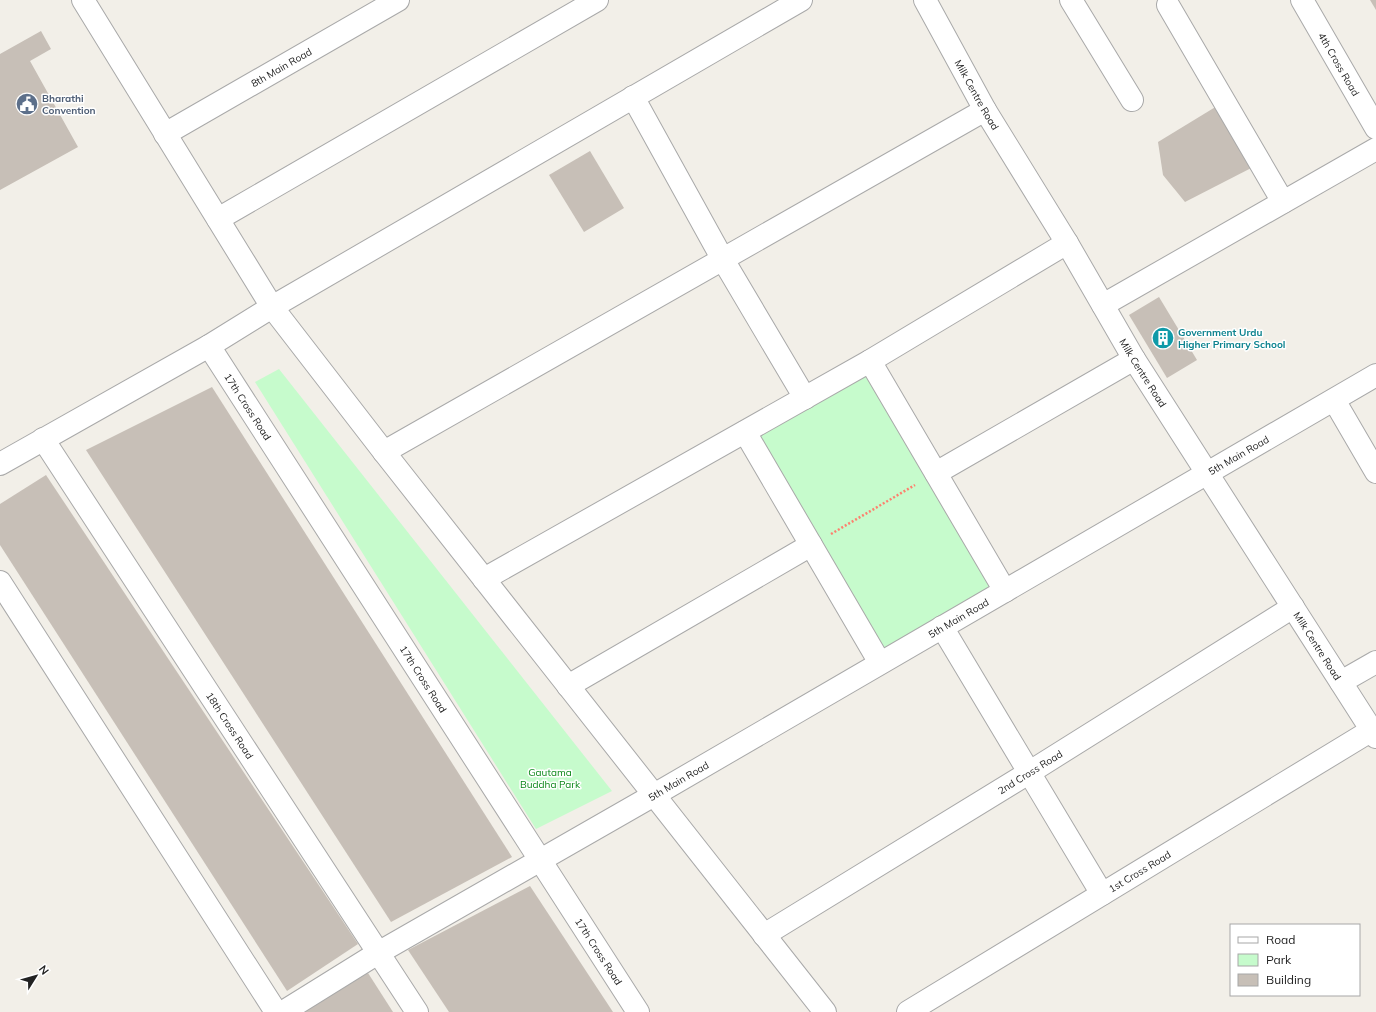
<svg xmlns="http://www.w3.org/2000/svg" width="1376" height="1012" viewBox="0 0 1376 1012" font-family="Mulish,sans-serif">
<style>
.park{fill:#c6fbcc}
.building{fill:#c7bfb7}
.lines{fill:none;stroke-linecap:round;stroke-linejoin:round}
.minor-casing{stroke:#a9a9a9;stroke-width:24}
.path{stroke:#fd806e;stroke-width:2.5;stroke-dasharray:2 2;stroke-linecap:butt}
.minor{stroke:#fff;stroke-width:22}
.labels{text-anchor:middle;dominant-baseline:central;stroke-width:3;stroke-linejoin:round;paint-order:stroke}
.street-label{font-size:10px;fill:#222;stroke:#fff}
.service-label{font-size:10px;font-weight:bold;fill:#4e5e75;stroke:#fff;text-anchor:start}
.culture-label{font-size:10px;font-weight:bold;fill:#0d838f;stroke:#fff;text-anchor:start}
.park-label{font-size:10px;fill:#098616;stroke:#fff}
</style>
<rect width="100%" height="100%" fill="#f2efe8"/>
<g class="park">
<polygon points="279,369 612,791 536,829 255,382"/>
<polygon points="866,371 991,587 883,650 757,434"/>
</g>
<g class="building">
<polygon points="1370,0 1376,0 1376,10"/>
<polygon points="41,31 51,49 30,61 78,147 0,190 0,54"/>
<polygon points="1222,103 1259,164 1185,202 1163,175 1158,142"/>
<polygon points="590,151 624,208 584,232 549,175"/>
<polygon points="1159,297 1197,360 1167,378 1129,315"/>
<polygon points="212,387 512,857 391,922 86,450"/>
<polygon points="46,475 358,944 287,991 0,545 0,504"/>
<polygon points="530,886 613,1012 449,1012 408,950"/>
<polygon points="368,973 393,1012 302,1012"/>
</g>
<g class="lines">
<g class="minor-casing">
<g id="minor">
<polyline points="83,0 272,307 384,452 825,1012"/>
<path id="s1" d="M925,0L985,110L1067,243L1134,359L1376,737"/>
<polyline points="1071,0 1132,100"/>
<path id="s2" d="M1302,0L1376,128"/>
<polyline points="1168,5 1283,202"/>
<polyline points="633,97 722,258 805,398"/>
<path id="s3" d="M165,134L398,0"/>
<polyline points="218,219 597,0"/>
<polyline points="1103,305 1376,149"/>
<path id="s4" d="M209,346L638,1012"/>
<polyline points="870,361 1005,591"/>
<polyline points="1334,400 1376,472"/>
<polyline points="745,432 880,663"/>
<path id="s5" d="M43,439L417,1012"/>
<polyline points="384,452 985,110"/>
<polyline points="0,464 209,346 272,307 801,0"/>
<polyline points="936,473 1134,359"/>
<polyline points="484,579 870,361 1067,243"/>
<polyline points="0,582 276,1012"/>
<polyline points="942,627 1102,894"/>
<polyline points="1341,682 1376,662"/>
<polyline points="568,686 811,545"/>
<path id="s6" d="M764,935L1030,772L1293,607"/>
<path id="s7" d="M283,1012L378,953L654,795L1376,375"/>
<path id="s8" d="M908,1012L1372,730"/>
</g>
</g>
<polyline class="path" points="831,534 915,485"/>
<use href="#minor" class="minor"/>
</g>
<defs>
<g id="civic-disc" transform="scale(1.15)"><circle r="9.5" fill="#5c6f8a" stroke="#fff"/><path d="M-.6-6.5H3V-4.5H.6V-3L4-1V1h2V6H-6V1h2V-1L-.6-3ZM-1.2 2.5V6h2.4V2.5Z" fill="#fff"/></g>
<g id="building-disc" transform="scale(1.15)"><circle r="9.5" fill="#0f9aa8" stroke="#fff"/><path d="M-4-6H4V6H1V3H-1V6H-4ZM-2.5-4.3h1.7v1.8h-1.7ZM.8-4.3h1.7v1.8H.8ZM-2.5-1h1.7V.8h-1.7ZM.8-1h1.7V.8H.8Z" fill="#fff"/></g>
</defs>
<g fill-rule="evenodd">
<use href="#civic-disc" x="27" y="104"/>
<use href="#building-disc" x="1163" y="338"/>
</g>
<g class="labels">
<g class="street-label">
<text stroke="none"><textPath href="#s2" startOffset="74">4th Cross Road</textPath></text>
<text stroke="none"><textPath href="#s3" startOffset="134">8th Main Road</textPath></text>
<text stroke="none"><textPath href="#s1" startOffset="108">Milk Centre Road</textPath></text>
<text stroke="none"><textPath href="#s1" startOffset="432">Milk Centre Road</textPath></text>
<text stroke="none"><textPath href="#s4" startOffset="72">17th Cross Road</textPath></text>
<text stroke="none"><textPath href="#s7" startOffset="1106">5th Main Road</textPath></text>
<text stroke="none"><textPath href="#s7" startOffset="782">5th Main Road</textPath></text>
<text stroke="none"><textPath href="#s1" startOffset="756">Milk Centre Road</textPath></text>
<text stroke="none"><textPath href="#s4" startOffset="396">17th Cross Road</textPath></text>
<text stroke="none"><textPath href="#s5" startOffset="342">18th Cross Road</textPath></text>
<text stroke="none"><textPath href="#s6" startOffset="312">2nd Cross Road</textPath></text>
<text stroke="none"><textPath href="#s7" startOffset="458">5th Main Road</textPath></text>
<text stroke="none"><textPath href="#s8" startOffset="271">1st Cross Road</textPath></text>
<text stroke="none"><textPath href="#s4" startOffset="720">17th Cross Road</textPath></text>
</g>
<g class="service-label">
<text x="42" y="98">Bharathi<tspan x="42" dy="12">Convention</tspan></text>
</g>
<g class="culture-label">
<text x="1178" y="332">Government Urdu<tspan x="1178" dy="12">Higher Primary School</tspan></text>
</g>
<g class="park-label">
<text x="550" y="772">Gautama<tspan x="550" dy="12">Buddha Park</tspan></text>
</g>
</g>
<rect x="1230" y="924" width="130" height="72" fill="#ffffff" stroke="#a7a7a7"/>
<rect x="1238" y="937" width="20" height="6" fill="#ffffff" stroke="#a7a7a7"/>
<text x="1266" y="944" font-size="12" fill="#222222">Road</text>
<rect x="1238" y="954" width="20" height="12" fill="#c6fbcc" stroke="#a7a7a7"/>
<text x="1266" y="964" font-size="12" fill="#222222">Park</text>
<rect x="1238" y="974" width="20" height="12" fill="#c7bfb7" stroke="#a7a7a7"/>
<text x="1266" y="984" font-size="12" fill="#222222">Building</text>
<g transform="translate(36 976) rotate(53)" stroke="#ffffff" stroke-width="3" paint-order="stroke">
<path d="M0-3L7 15L0 10L-7 15Z" fill="#222222"/>
<text y="-6" font-size="11" font-weight="bold" text-anchor="middle" fill="#222222">N</text>
</g>
</svg>
